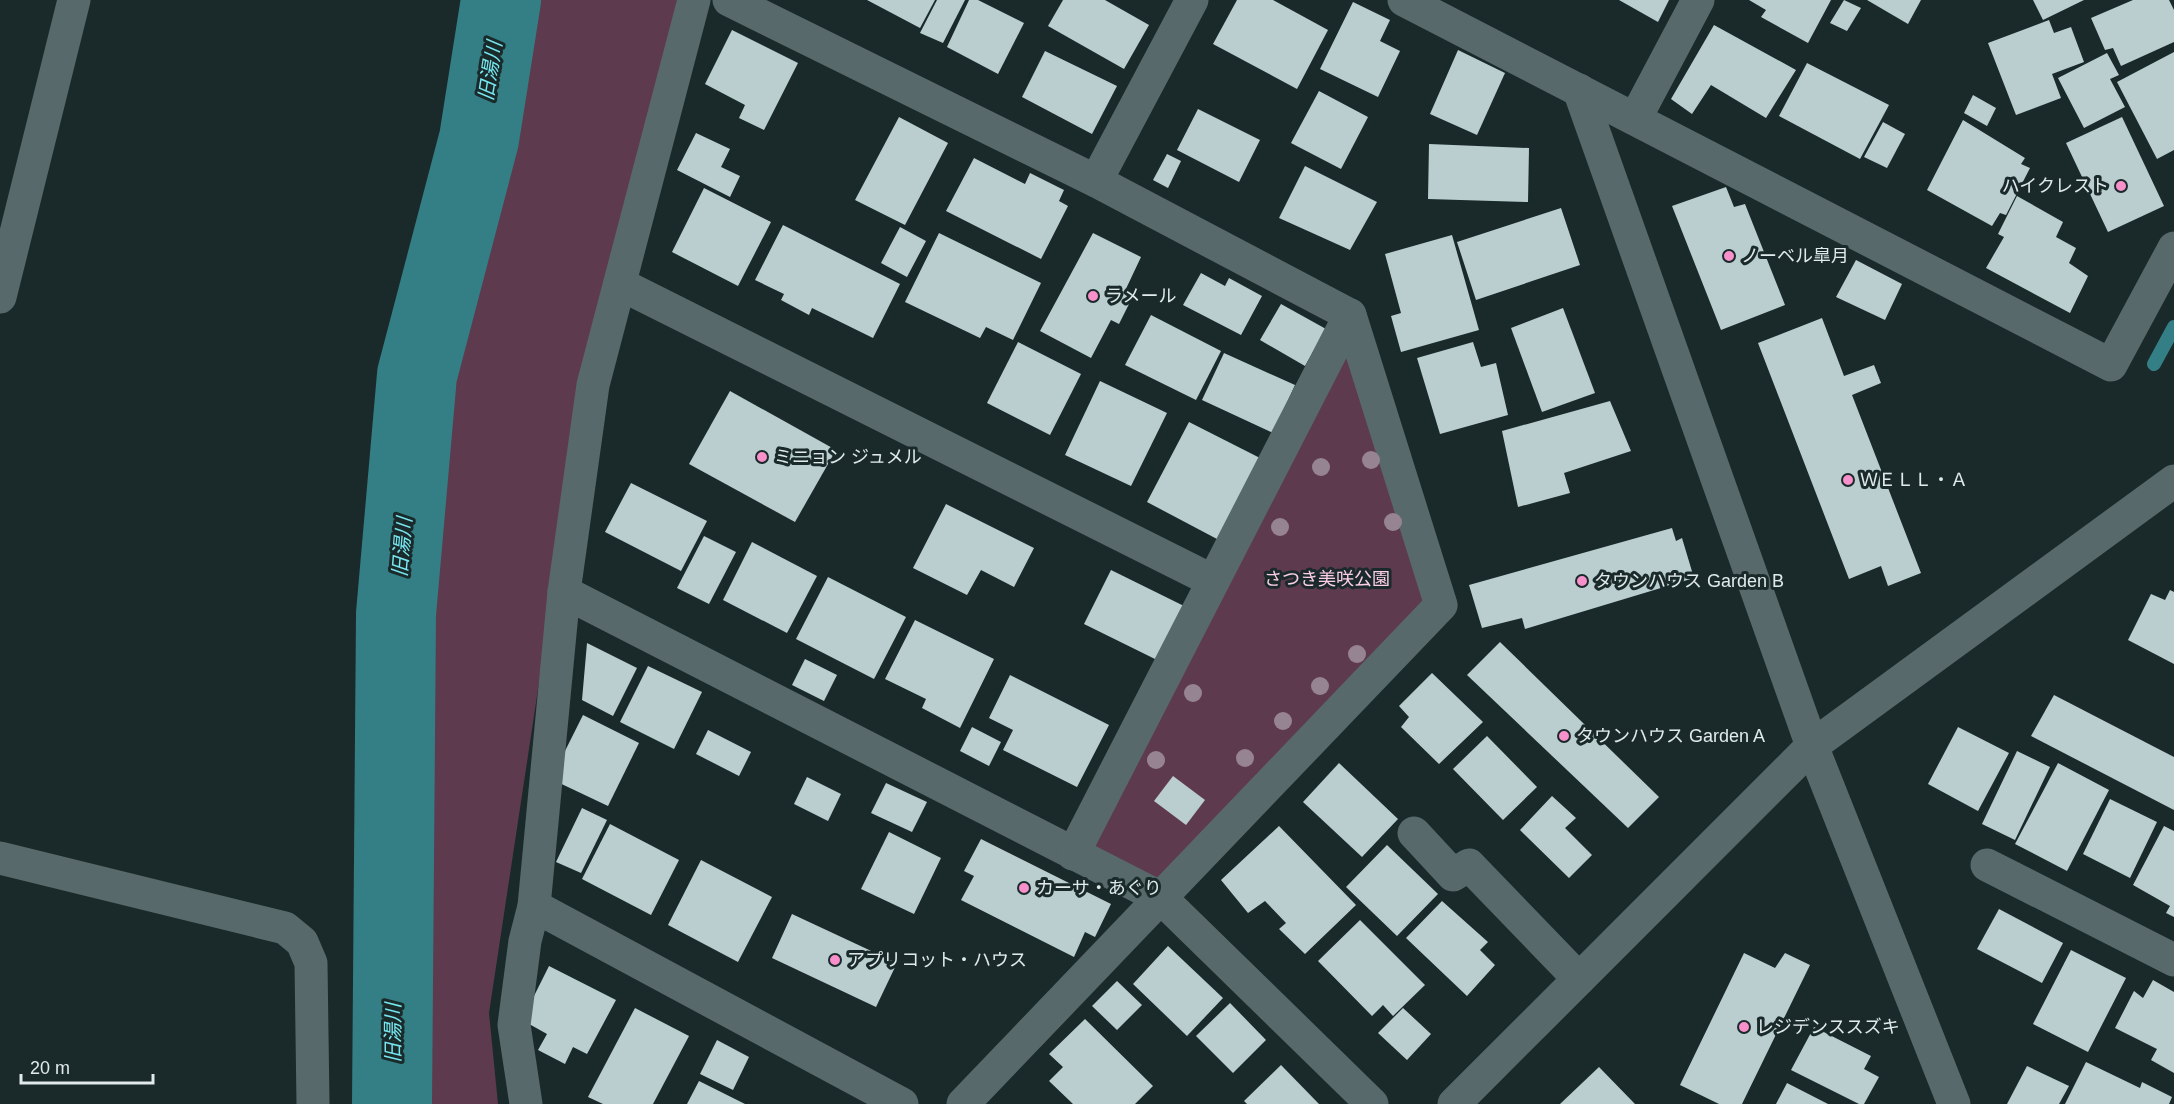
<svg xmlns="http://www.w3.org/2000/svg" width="2174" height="1104" viewBox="0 0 2174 1104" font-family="Helvetica,'Noto Sans JP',sans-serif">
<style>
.green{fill:#5e3a4e}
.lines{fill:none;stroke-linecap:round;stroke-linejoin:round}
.stream{stroke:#347f85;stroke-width:14}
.river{stroke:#347f85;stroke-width:80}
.building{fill:#baced0}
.minor{stroke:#57696a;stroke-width:33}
.tree{fill:#978492}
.poi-dot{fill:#f890cb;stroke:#1a2a2b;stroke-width:2}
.labels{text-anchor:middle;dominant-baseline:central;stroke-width:6;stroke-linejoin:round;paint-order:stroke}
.poi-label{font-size:18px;fill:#e0eaeb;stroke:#1a2a2b;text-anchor:start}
.park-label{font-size:18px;fill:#fdcee6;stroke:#1a2a2b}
.water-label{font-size:20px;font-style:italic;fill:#77e7f0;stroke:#1a2a2b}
</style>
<rect width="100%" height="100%" fill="#1a2a2b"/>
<g class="green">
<polygon points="510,0 679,0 579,385 537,696 489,1013 498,1104 401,1104 404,778 426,375 497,104"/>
<polygon points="1348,346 1428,603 1160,883 1088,848"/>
</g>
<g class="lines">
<polyline class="stream" points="2154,364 2174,327"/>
<polyline class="river" points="392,1104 396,614 417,375 479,139 501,0"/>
</g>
<g class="building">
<polygon points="867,0 935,0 920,28"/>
<polygon points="937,0 965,0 943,43 920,33"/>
<polygon points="969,0 978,0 1024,23 998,74 947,47"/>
<polygon points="1063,0 1105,0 1149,25 1124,69 1048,26"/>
<polygon points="1237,0 1273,0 1328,30 1297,89 1213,44"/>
<polygon points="1619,0 1669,0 1658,22"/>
<polygon points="1749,0 1831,0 1808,43 1761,17 1766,10"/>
<polygon points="1844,0 1861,8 1847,31 1830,23"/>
<polygon points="1867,0 1921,0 1908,24"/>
<polygon points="2033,0 2084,0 2043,20"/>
<polygon points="2133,0 2169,0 2174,10 2174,42 2121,66 2113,48 2105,50 2091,18"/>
<polygon points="1353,2 1390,20 1380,41 1400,51 1378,97 1320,69"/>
<polygon points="2049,20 2054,33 2071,27 2084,62 2052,74 2061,98 2016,115 1988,43"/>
<polygon points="1714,25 1796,70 1766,118 1711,85 1692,114 1671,99"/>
<polygon points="732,30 798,63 764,130 739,118 745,105 705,84"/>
<polygon points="1458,50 1505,73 1477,135 1430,114"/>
<polygon points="1045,51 1117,86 1092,134 1022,97"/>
<polygon points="2174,52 2174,150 2157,159 2117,82"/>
<polygon points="2107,53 2119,75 2110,79 2125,107 2084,128 2058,78"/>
<polygon points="1807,63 1889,105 1860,159 1779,116"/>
<polygon points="1319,91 1368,117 1341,169 1291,143"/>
<polygon points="1973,95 1996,108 1987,126 1964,113"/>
<polygon points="1198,109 1260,140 1239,182 1177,150"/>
<polygon points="899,117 948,143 905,225 855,200"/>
<polygon points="2122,117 2164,206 2108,232 2066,143"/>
<polygon points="1963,120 2025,158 2021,164 2030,168 2006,215 2000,213 1992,226 1927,190"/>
<polygon points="1883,122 1905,134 1887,168 1864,157"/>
<polygon points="696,133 730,149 721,167 740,176 730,197 677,170"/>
<polygon points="1429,144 1529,148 1528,202 1428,199"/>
<polygon points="1167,154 1181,161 1168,188 1153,180"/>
<polygon points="974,158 1025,184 1030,173 1064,190 1059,201 1068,206 1041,259 946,211"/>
<polygon points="1305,166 1377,202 1350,250 1279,218"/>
<polygon points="1726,187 1734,207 1745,204 1785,305 1721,330 1672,206"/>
<polygon points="704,188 771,222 738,286 672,252"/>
<polygon points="2017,196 2063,222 2056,237 2076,248 2069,263 2088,276 2070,313 1986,268 2004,237 1998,234"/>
<polygon points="1561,208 1580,265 1476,300 1457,242"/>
<polygon points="783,225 900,284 873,338 812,308 809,315 781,300 784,294 755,280"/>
<polygon points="900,227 926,241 907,277 881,263"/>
<polygon points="939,233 1041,283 1013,340 986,327 980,338 905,302"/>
<polygon points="1093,233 1141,257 1124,293 1132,298 1119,324 1111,320 1091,358 1040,331"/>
<polygon points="1452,235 1479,330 1401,352 1391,316 1401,313 1385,254"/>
<polygon points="1856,260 1902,284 1885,320 1836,297"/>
<polygon points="1201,273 1225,286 1229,278 1262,296 1241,335 1183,305"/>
<polygon points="1281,304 1326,329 1305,366 1260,340"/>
<polygon points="1563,308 1595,393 1542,412 1511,328"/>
<polygon points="1151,315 1221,351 1196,400 1125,365"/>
<polygon points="1822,318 1844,376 1874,365 1881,383 1852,395 1921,573 1888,586 1881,566 1849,579 1758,343"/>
<polygon points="1018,342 1081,374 1050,435 987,403"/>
<polygon points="1473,342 1481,367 1496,363 1508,415 1440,434 1417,358"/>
<polygon points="1224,353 1295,385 1273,433 1202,400"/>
<polygon points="1100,381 1167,413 1131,486 1065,455"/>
<polygon points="730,391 836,450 795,522 689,464"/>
<polygon points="1610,401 1631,451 1564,473 1570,493 1518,507 1502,431"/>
<polygon points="1189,422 1260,458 1217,539 1147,502"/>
<polygon points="631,483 707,521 681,571 605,532"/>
<polygon points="946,504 1034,548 1014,587 981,570 967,595 913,568"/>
<polygon points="1672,528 1676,541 1682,538 1694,578 1525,629 1522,618 1482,628 1469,585"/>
<polygon points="704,536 736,552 709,604 677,588"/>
<polygon points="752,542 817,576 787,633 723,600"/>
<polygon points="1111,570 1184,606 1157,660 1084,624"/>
<polygon points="828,577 906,617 874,679 796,639"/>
<polygon points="2170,590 2174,592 2174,664 2128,640 2151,594 2165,600"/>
<polygon points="915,620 994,659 960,728 922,708 926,699 885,679"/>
<polygon points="1500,642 1659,797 1628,828 1467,675"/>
<polygon points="587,643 637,668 613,716 582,700"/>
<polygon points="805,659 837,675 824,701 792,685"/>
<polygon points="648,666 702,692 674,749 620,722"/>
<polygon points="1432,673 1483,722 1439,764 1401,727 1409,717 1399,706"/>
<polygon points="1010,675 1109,725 1077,787 1003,750 1013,730 989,718"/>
<polygon points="2054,695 2174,757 2174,810 2031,736"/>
<polygon points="583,715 639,743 608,806 551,779"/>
<polygon points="972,727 1001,742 989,766 960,751"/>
<polygon points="1958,727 2009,753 1978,811 1928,784"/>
<polygon points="708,730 751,752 739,776 696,754"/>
<polygon points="1487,736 1537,787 1503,820 1453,769"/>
<polygon points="2017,751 2050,767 2015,840 1982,824"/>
<polygon points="1339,763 1398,819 1362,857 1303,802"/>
<polygon points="2058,763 2109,790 2067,871 2015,844"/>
<polygon points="1173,776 1205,800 1186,825 1154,801"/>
<polygon points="807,777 841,794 828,821 794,804"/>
<polygon points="886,783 927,802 912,832 871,813"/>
<polygon points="1552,796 1576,818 1565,828 1592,855 1569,878 1520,830"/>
<polygon points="2110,799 2157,822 2130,878 2083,854"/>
<polygon points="582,808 607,820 581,873 556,862"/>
<polygon points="610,824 679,860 651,915 582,879"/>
<polygon points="1279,826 1356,905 1305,954 1279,929 1286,923 1265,901 1248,913 1221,880"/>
<polygon points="2164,826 2174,831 2174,917 2166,913 2170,906 2133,885"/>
<polygon points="889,832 941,858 914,914 861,889"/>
<polygon points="981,839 1111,904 1095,937 1085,932 1074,957 961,900 974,876 964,871"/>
<polygon points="1387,845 1438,894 1397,936 1346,887"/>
<polygon points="701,860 772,897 738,962 668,925"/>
<polygon points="1442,901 1488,942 1480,950 1495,965 1467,996 1406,938"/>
<polygon points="1999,909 2063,943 2042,983 1977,949"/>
<polygon points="792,914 897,963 876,1007 772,958"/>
<polygon points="1360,920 1425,985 1393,1016 1383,1005 1372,1016 1318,961"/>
<polygon points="1168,946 1223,998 1187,1036 1133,984"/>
<polygon points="2071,950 2126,978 2088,1052 2033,1024"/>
<polygon points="1744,953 1775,968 1785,953 1810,965 1742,1104 1719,1104 1680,1085"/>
<polygon points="549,966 616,1000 587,1054 573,1047 565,1064 538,1050 547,1034 522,1020"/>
<polygon points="2153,980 2174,992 2174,1073 2151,1060 2157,1049 2115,1028 2134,991 2143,998"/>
<polygon points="1117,981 1142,1005 1117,1030 1092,1006"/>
<polygon points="1230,1003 1266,1040 1233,1073 1196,1036"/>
<polygon points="635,1008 689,1036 653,1104 603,1104 588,1097"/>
<polygon points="1403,1008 1431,1034 1407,1060 1378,1033"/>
<polygon points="1085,1019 1153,1086 1135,1104 1073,1104 1049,1081 1063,1067 1049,1054"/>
<polygon points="1814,1027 1871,1056 1864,1069 1879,1077 1864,1104 1859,1104 1791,1070"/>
<polygon points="717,1040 749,1057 733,1090 700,1074"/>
<polygon points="2086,1062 2140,1088 2142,1082 2172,1097 2169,1104 2065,1104"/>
<polygon points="1281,1065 1319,1104 1247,1104 1244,1101"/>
<polygon points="2027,1066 2069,1086 2059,1104 2007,1104"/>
<polygon points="1599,1067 1635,1104 1560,1104"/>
<polygon points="699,1081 745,1104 687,1104"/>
<polygon points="1787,1083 1828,1104 1776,1104"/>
</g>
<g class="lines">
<g class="minor">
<polyline points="729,0 1096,181 1350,315 1441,605 963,1104"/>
<polyline points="1404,0 2111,365 2174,248"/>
<polyline points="1579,90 1812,746 1954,1104"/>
<polyline points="1635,119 1698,0"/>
<polyline points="1096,181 1192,0"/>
<polyline points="620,284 1213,581"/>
<polyline points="0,297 74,0"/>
<polyline points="564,592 1161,898 1372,1104"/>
<polyline points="1414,833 1453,875 1469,865 1579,979"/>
<polyline points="1073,854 1350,315"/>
<polyline points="0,858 285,928 302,942 311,963 313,1104"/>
<polyline points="1987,865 2174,960"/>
<polyline points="534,906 902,1104"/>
<polyline points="526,1104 514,1025 525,941 534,906 564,592 593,385 694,0"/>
<polyline points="1454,1104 1812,746 2174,481"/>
</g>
</g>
<g class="tree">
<circle cx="1371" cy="460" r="9"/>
<circle cx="1321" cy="467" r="9"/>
<circle cx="1393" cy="522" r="9"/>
<circle cx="1280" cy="527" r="9"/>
<circle cx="1357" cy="654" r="9"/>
<circle cx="1320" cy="686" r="9"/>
<circle cx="1193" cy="693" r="9"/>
<circle cx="1283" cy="721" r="9"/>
<circle cx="1245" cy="758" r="9"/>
<circle cx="1156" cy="760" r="9"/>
</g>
<g class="poi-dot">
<circle cx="2121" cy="186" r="6"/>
<circle cx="1729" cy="256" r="6"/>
<circle cx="1093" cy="296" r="6"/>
<circle cx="762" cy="457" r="6"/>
<circle cx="1848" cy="480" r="6"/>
<circle cx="1582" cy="581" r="6"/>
<circle cx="1564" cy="736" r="6"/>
<circle cx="1024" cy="888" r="6"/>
<circle cx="835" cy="960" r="6"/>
<circle cx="1744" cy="1027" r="6"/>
</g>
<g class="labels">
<g class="poi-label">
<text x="2109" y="186" text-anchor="end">ハイクレスト</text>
<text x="1741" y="256">ノーベル皐月</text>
<text x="1105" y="296">ラメール</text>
<text x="774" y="457">ミニョン ジュメル</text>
<text x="1860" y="480">ＷＥＬＬ・Ａ</text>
<text x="1594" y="581">タウンハウス Garden B</text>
<text x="1576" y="736">タウンハウス Garden A</text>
<text x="1036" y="888">カーサ・あぐり</text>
<text x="847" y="960">アプリコット・ハウス</text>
<text x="1756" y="1027">レジデンススズキ</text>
</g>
<g class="park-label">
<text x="1327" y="579">さつき美咲公園</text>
</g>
<g class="water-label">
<text transform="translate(490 71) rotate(-81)">旧湯川</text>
<text transform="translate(402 547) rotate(-85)">旧湯川</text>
<text transform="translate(393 1033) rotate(-90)">旧湯川</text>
</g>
</g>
<path d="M21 1074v9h132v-9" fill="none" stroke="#e0eaeb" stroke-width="3"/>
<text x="30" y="1074" font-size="18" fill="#e0eaeb" stroke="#1a2a2b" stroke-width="4.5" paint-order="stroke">20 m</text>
</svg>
